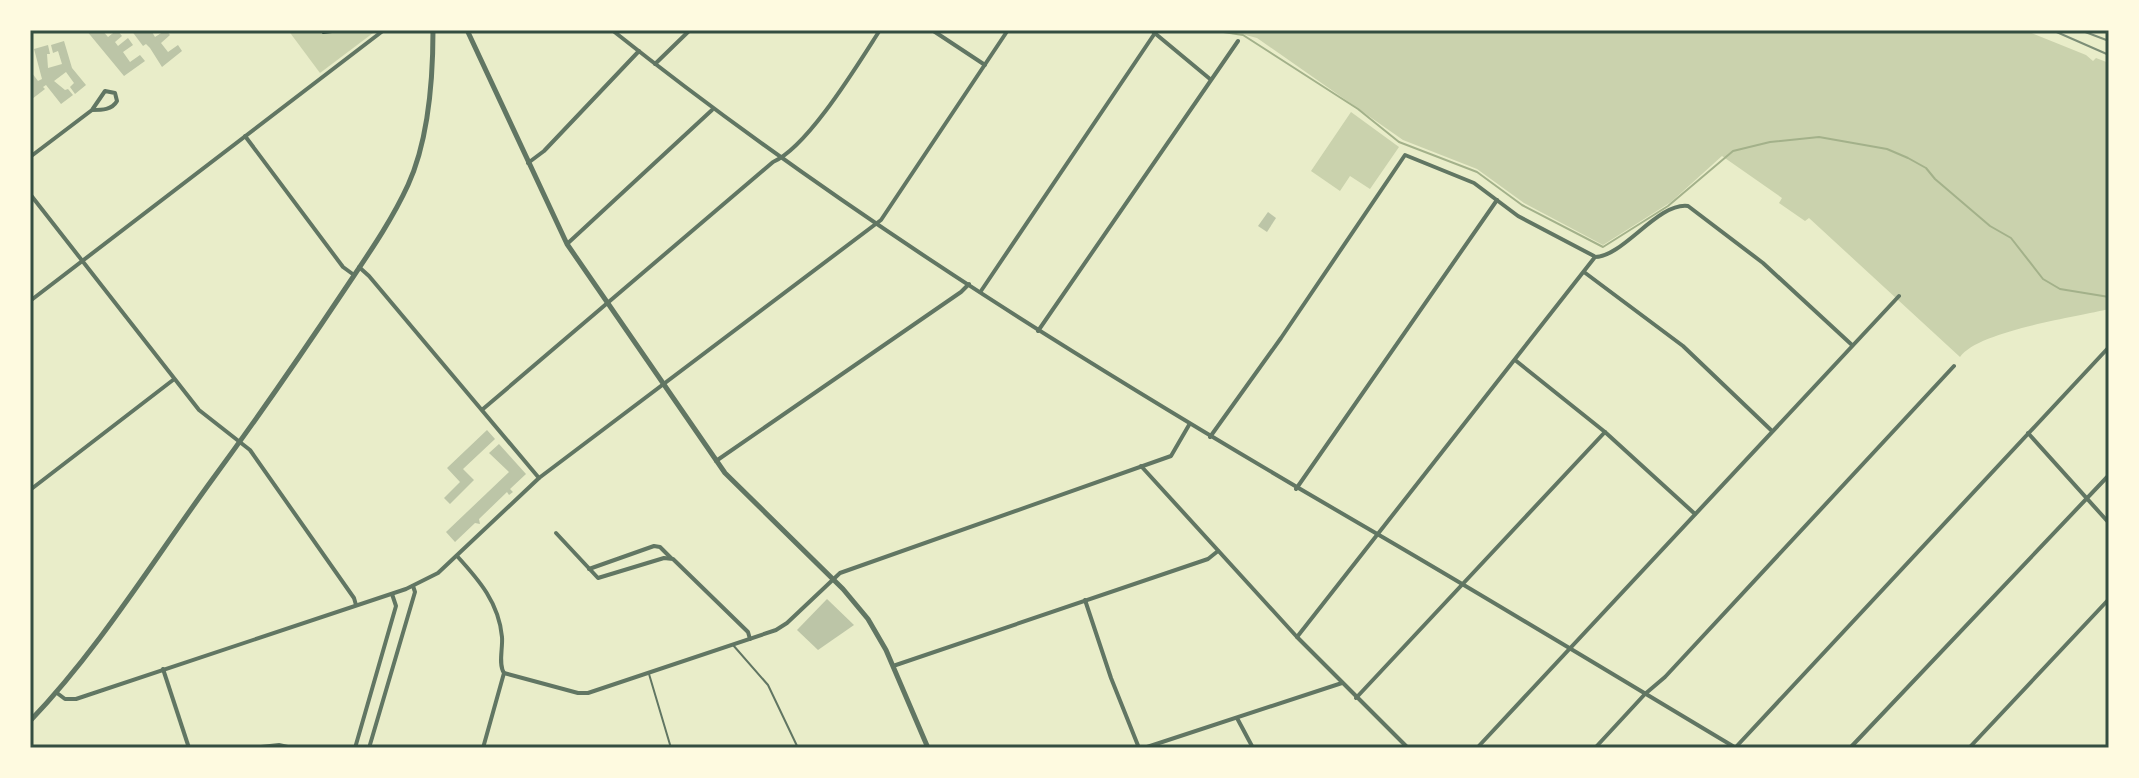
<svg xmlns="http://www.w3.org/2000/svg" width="2139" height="778" viewBox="0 0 2139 778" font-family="Arial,sans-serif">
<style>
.green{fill:#cad2ad}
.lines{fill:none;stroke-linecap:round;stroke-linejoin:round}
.stream{stroke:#a3b18a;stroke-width:2}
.building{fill:#bcc5a7}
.path{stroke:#344e41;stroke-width:2}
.service{stroke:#617663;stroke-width:2}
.minor{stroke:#617663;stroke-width:4}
.tertiary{stroke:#617663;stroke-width:5}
.tram{stroke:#7c8e77;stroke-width:2}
.rail{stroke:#7c8e77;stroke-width:2}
.neatline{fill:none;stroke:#344e41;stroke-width:3}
</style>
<rect width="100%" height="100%" fill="#e9edc9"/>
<g class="green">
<polygon points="288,30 377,30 320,73"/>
<path d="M1226,30H2024L2086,55L2093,61L2096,58L2109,63V309C2076,317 1978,331 1960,357L1809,218L1805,221L1779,203L1782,198L1722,156L1671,202L1603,245L1524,203L1477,169L1403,140L1257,38Z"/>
<polygon points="1351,112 1399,147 1370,189 1350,176 1340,191 1311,171"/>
</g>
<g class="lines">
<polyline class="stream" points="1210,30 1243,35 1358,109 1399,142 1477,172 1522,205 1603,247 1668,206 1733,151 1770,142 1819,137 1887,149 1908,158 1926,168 1935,179 1990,226 2011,238 2043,279 2060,289 2109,297"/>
</g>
<g class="building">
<polygon points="86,30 102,30 108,37 117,30 122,36 115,42 118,46 128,38 133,45 123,52 130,62 140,55 145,61 124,76"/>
<polygon points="131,30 155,30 152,32 155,37 166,30 170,35 161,43 168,52 178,45 182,51 162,67 150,48 146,44 143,46"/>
<polygon points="64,41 72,68 86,85 75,94 70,87 74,83 66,72 54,81 65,90 68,89 73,95 61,104 46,85 43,87 45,89 32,99 30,75 32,73 38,81 42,79 34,49 48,45 50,54 47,54 48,68 62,64 58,51 53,53 51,45"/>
<polygon points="1268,212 1276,218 1267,232 1258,226"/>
<polygon points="487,430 495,439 463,469 474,480 450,504 444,498 460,482 447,468"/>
<polygon points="499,444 526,474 510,489 513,492 509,495 507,492 479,519 480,524 475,523 455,542 446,532 509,472 489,453"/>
<polygon points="827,599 854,625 818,650 797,630"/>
</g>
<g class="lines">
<polyline class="path" points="323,33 332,32"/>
<g class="service">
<polyline points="733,645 768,685 798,748"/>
<polyline points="649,674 671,748"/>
</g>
<g class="minor">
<path d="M612,30C852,221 1114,381 1379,535C1499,605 1617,677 1736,748"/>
<polyline points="932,30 985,65"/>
<polyline points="1151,30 1210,79"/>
<polyline points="655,64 690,30"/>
<polyline points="245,136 343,267 354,275"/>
<path d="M30,157L92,110L105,91L115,93L117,101C112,110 102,110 92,110"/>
<polyline points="528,163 544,151 639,51"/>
<polyline points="30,194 199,410 250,450 354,598 356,605"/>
<polyline points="567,244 712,110"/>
<polyline points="359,267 369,276 539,478"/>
<polyline points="1584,272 1683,346 1772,431"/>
<polyline points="981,291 1155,33"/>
<polyline points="30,301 384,30"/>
<polyline points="1038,331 1238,41"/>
<polyline points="1515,360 1605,432 1695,514"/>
<path d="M483,409L773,162C808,147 858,64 880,30"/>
<polyline points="2028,433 2109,523"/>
<polyline points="1210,437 1281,338 1405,155 1474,183 1518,216 1594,256"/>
<polyline points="716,461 961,292 969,284"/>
<polyline points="1141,466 1297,637 1408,748"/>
<polyline points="1296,489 1497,200"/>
<polyline points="30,490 173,380"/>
<polyline points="556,533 598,578 664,558 673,559 748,632 750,639"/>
<path d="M457,556C479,580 499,603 502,637C503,648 498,664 504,673L483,748"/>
<polyline points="589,569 654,546 660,547 671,558"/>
<polyline points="1085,600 1111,678 1139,748"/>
<path d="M1297,637L1595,257C1623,257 1658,202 1688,206L1763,263L1852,345"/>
<polyline points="893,666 1208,559 1218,551"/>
<polyline points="163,669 189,748"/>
<polyline points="504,673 578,693 588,693 776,630 787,623 840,573 1171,456 1189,425"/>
<polyline points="57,693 65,699 76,699 406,589 438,573 539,478 881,220 1008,30"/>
<polyline points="1356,698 1605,432"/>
<polyline points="1237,718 1253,748"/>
<polyline points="251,748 279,745 292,748"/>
<polyline points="355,748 396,606 392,594"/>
<polyline points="369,748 415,592 413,586"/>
<polyline points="1144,748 1342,683"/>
<polyline points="1477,748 1899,296"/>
<polyline points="1595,748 1645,694 1665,677 1954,366"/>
<polyline points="1735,748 2109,347"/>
<polyline points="1850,748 2109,475"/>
<polyline points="1969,748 2109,599"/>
</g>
<g class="tertiary">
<polyline points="467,30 567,244 725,473 843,589 868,619 886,650 928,748"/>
<path d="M30,721C98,650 151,564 209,484C256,420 301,355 345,289C367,256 391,222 408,185C429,139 433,80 433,30"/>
</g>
<polyline class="tram" points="2080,30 2109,41"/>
<polyline class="rail" points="2052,30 2109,55"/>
</g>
<rect width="2139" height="778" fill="none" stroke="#fefae0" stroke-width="64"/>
<rect x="32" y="32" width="2075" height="714" class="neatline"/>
</svg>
